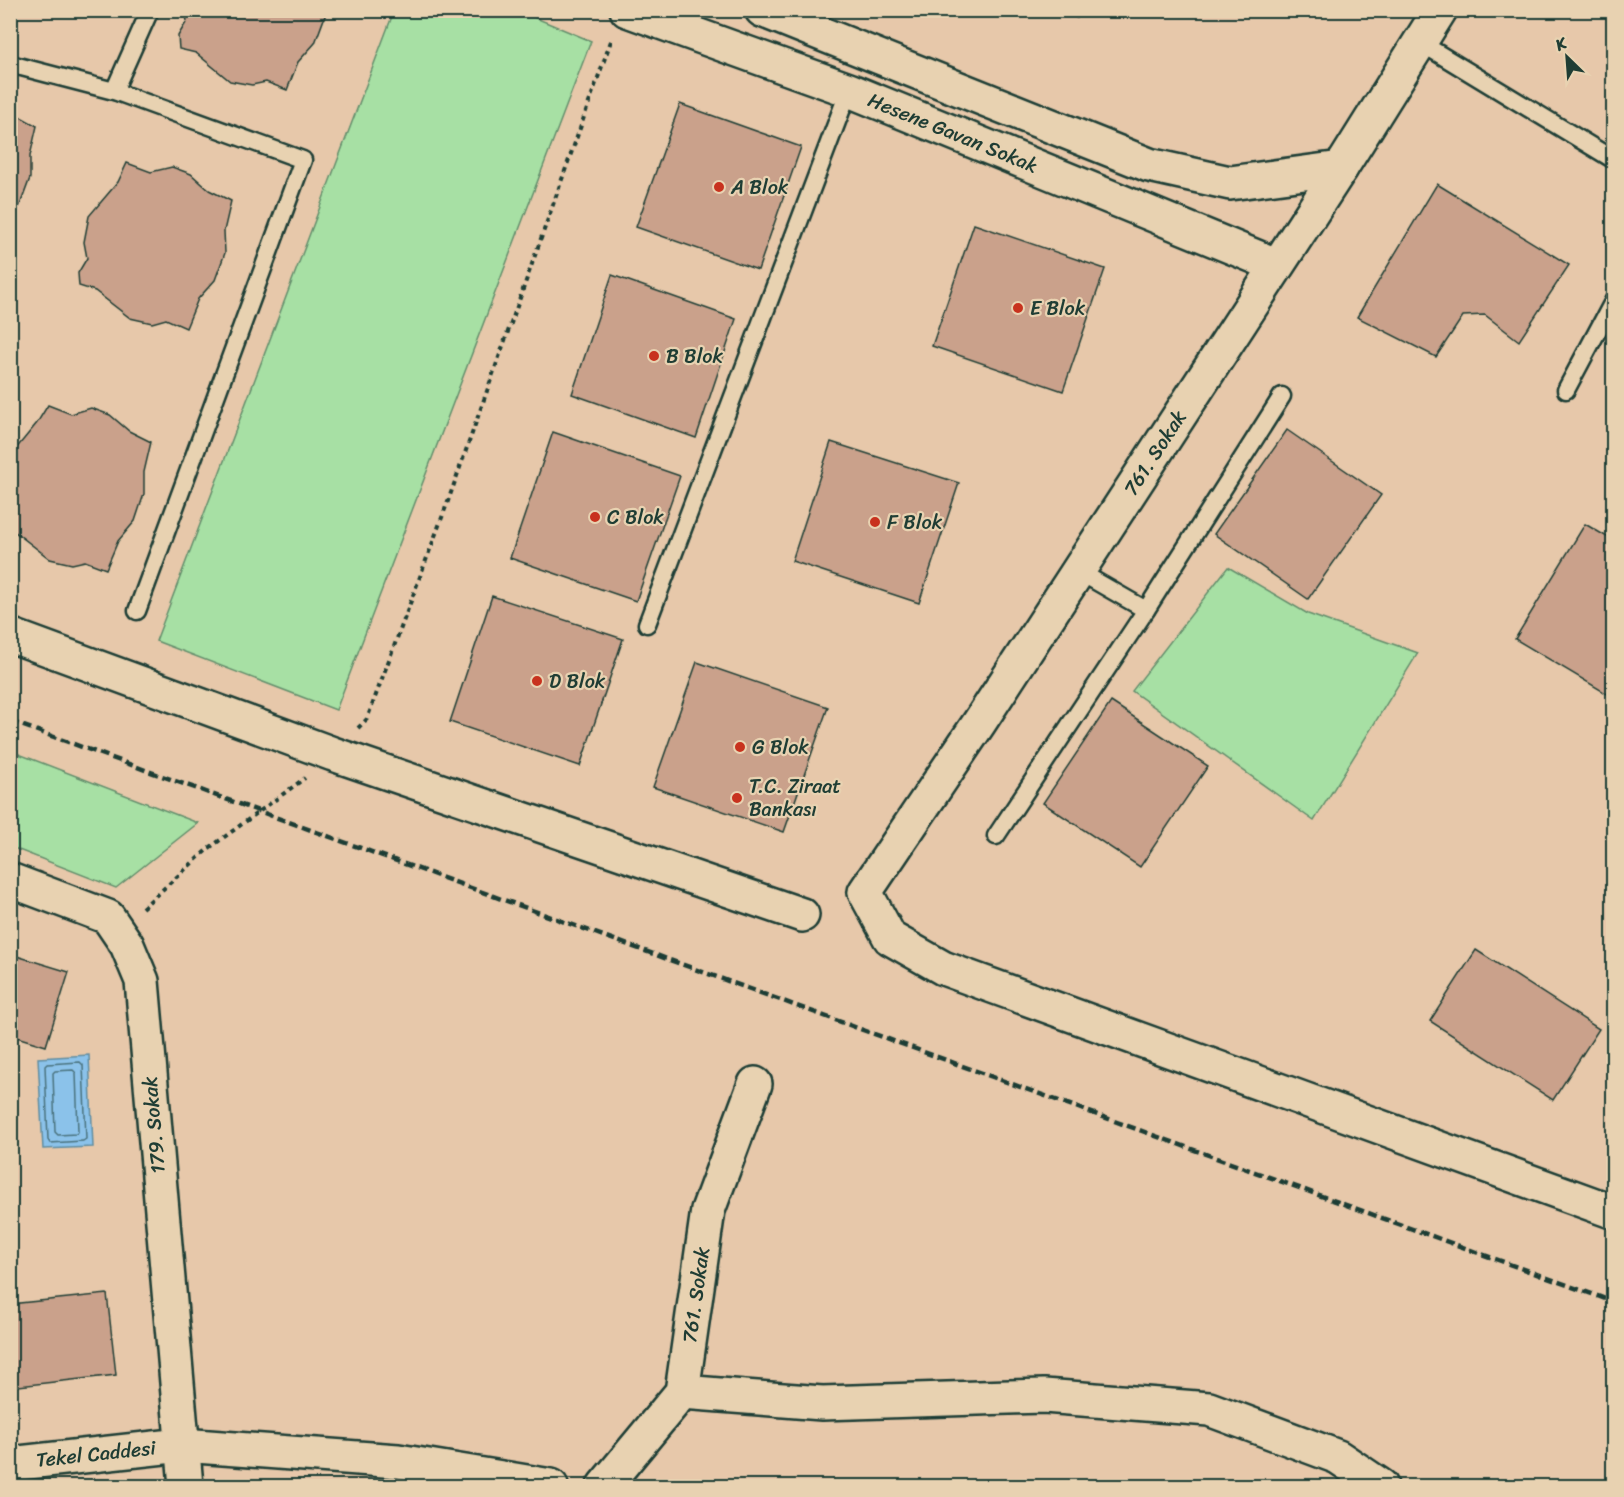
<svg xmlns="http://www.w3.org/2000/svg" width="1624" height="1497" viewBox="0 0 1624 1497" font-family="Sriracha,sans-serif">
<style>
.green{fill:#a7e0a4;stroke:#638e6c;stroke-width:1.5}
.water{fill:#8bc2ea;stroke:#608da1;stroke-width:1.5}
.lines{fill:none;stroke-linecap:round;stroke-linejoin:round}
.shore{stroke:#4a727d;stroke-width:1.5}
.building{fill:#caa18b;stroke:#1f3d34;stroke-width:1.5}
.lane-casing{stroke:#1f3d34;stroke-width:21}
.street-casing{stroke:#1f3d34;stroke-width:38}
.secondary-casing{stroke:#1f3d34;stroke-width:38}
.path{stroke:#1f3d34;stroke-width:4;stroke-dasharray:4.5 4.5;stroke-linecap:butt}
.lane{stroke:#e8d2b1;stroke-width:16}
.street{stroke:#e8d2b1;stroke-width:33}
.secondary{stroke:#e8d2b1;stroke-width:33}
.rail{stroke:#1f3d34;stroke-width:4.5;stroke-dasharray:9 4.5;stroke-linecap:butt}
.poi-dot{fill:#c8321e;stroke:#e8d2b1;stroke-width:2}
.labels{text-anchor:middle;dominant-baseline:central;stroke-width:4.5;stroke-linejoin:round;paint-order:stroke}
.street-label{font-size:20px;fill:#1f3d34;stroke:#e8d2b1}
.poi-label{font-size:20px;fill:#1f3d34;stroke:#e8d2b1;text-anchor:start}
</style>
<rect width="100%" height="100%" fill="#e7c8aa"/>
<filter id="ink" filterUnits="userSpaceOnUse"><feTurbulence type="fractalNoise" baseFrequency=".0167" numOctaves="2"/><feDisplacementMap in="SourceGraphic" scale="12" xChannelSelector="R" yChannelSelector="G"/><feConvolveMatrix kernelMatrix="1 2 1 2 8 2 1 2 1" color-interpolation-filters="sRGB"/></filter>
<g filter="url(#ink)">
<g class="green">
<polygon points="394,11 519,11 591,41 336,710 156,641"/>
<polygon points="1228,567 1308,614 1418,653 1314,821 1132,691"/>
<polygon points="10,751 11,751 198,823 116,888 11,847"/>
</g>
<polygon class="water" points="89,1055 93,1147 43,1149 38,1058"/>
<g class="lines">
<g class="shore">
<polygon points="80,1062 83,1065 86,1139 83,1141 50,1143 48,1140 45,1066 47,1064"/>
<polygon points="73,1070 76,1073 78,1132 76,1134 58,1135 55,1132 53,1073 55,1071"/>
</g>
</g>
<g class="building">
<polygon points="83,10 98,10 95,16"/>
<polygon points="185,10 325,10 325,16 315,43 298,62 287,90 266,82 252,85 230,81 196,53 179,49 178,36 187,21"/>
<polygon points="1057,10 1080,10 1077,18"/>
<polygon points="1593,10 1614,10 1614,21"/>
<polygon points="680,104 801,147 758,270 636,227"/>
<polygon points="10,111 37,126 30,156 30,178 20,205 10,217"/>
<polygon points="127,163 151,172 172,167 191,174 209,190 231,201 224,231 225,253 215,280 198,299 186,328 166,319 152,323 130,318 95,291 79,286 78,273 87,258 84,242 89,216 118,182"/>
<polygon points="1437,184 1569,265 1519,341 1485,315 1463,316 1436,357 1357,317"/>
<polygon points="974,224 1105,269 1063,391 932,346"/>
<polygon points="612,275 736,319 696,438 572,394"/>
<polygon points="48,405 71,414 91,408 110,415 129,431 151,442 144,472 144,494 135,521 118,541 106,569 85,561 72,564 50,559 15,532 10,531 10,456 37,423"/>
<polygon points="1287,430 1381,495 1308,599 1214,534"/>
<polygon points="553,432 680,476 636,601 510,558"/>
<polygon points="831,442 959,483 919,603 792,561"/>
<polygon points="1585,524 1614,541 1614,698 1515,639"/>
<polygon points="492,596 623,639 580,766 450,722"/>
<polygon points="697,662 828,707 784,832 653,787"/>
<polygon points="1111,702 1208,766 1140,867 1043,803"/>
<polygon points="1476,950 1599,1029 1553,1100 1430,1021"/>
<polygon points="10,954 69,972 46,1046 10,1035"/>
<polygon points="107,1294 116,1375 10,1387 10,1304"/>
</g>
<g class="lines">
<g class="lane-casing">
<g id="lane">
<polyline points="1421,43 1614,160"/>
<polyline points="10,64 114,91 303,160 137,611"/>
<polyline points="114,91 150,10"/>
<polyline points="1566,390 1614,300"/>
<polyline points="1146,610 1282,396"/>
<polyline points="647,624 849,90"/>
<polyline points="996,836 1146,610 1078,571"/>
</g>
</g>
<g class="street-casing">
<g id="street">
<polyline points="1440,10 1341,168 979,723 865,892 890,938 943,968 1614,1212"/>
<polyline points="10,635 333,754 802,915"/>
<polyline points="10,880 108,917 127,945 142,981 186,1486"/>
<polyline points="682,1392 822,1403 1044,1396 1209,1409 1338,1457 1381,1486"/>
<polyline points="182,1445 398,1461 551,1486"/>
<polyline points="604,1486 682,1392 708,1210 755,1084"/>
</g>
</g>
<g class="secondary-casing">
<g id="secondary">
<polyline points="627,10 849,90 1276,265"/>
<polyline points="762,10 1149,165 1230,183 1341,168"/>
<polyline points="10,1464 182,1445"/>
</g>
</g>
<g class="path">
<polyline points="358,728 367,719 447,504 612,38"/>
<polyline points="142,908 208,849 305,778"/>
</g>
<use href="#lane" class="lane"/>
<use href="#street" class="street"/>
<use href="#secondary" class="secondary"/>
<polyline class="rail" points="10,721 1614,1302"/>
</g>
</g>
<g class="poi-dot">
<circle cx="719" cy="187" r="6"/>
<circle cx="1018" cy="308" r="6"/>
<circle cx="654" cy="356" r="6"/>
<circle cx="595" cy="517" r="6"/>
<circle cx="875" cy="522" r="6"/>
<circle cx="537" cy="681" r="6"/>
<circle cx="740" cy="747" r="6"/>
<circle cx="737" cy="798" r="6"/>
</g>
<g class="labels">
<g class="street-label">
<text transform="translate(953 133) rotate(22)">Hesene Gavan Sokak</text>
<text transform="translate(1155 453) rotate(-57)">761. Sokak</text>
<text transform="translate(154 1125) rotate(-95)">179. Sokak</text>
<text transform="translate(696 1295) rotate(-82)">761. Sokak</text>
<text transform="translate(96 1454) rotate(-6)">Tekel Caddesi</text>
</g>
<g class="poi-label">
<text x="731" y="187">A Blok</text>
<text x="1030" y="308">E Blok</text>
<text x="666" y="356">B Blok</text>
<text x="607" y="517">C Blok</text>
<text x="887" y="522">F Blok</text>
<text x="549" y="681">D Blok</text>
<text x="752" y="747">G Blok</text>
<text x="749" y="786">T.C. Ziraat<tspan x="749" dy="23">Bankası</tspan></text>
</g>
</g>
<rect width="1624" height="1497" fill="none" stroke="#e8d2b1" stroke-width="36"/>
<rect x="18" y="18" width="1588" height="1461" fill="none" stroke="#1f3d34" stroke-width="2" filter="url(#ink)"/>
<g transform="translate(1567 57) rotate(335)" stroke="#e8d2b1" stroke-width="4.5" paint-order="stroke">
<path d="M0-4.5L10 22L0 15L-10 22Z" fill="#1f3d34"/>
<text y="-9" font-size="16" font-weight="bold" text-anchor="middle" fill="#1f3d34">K</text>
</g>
</svg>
